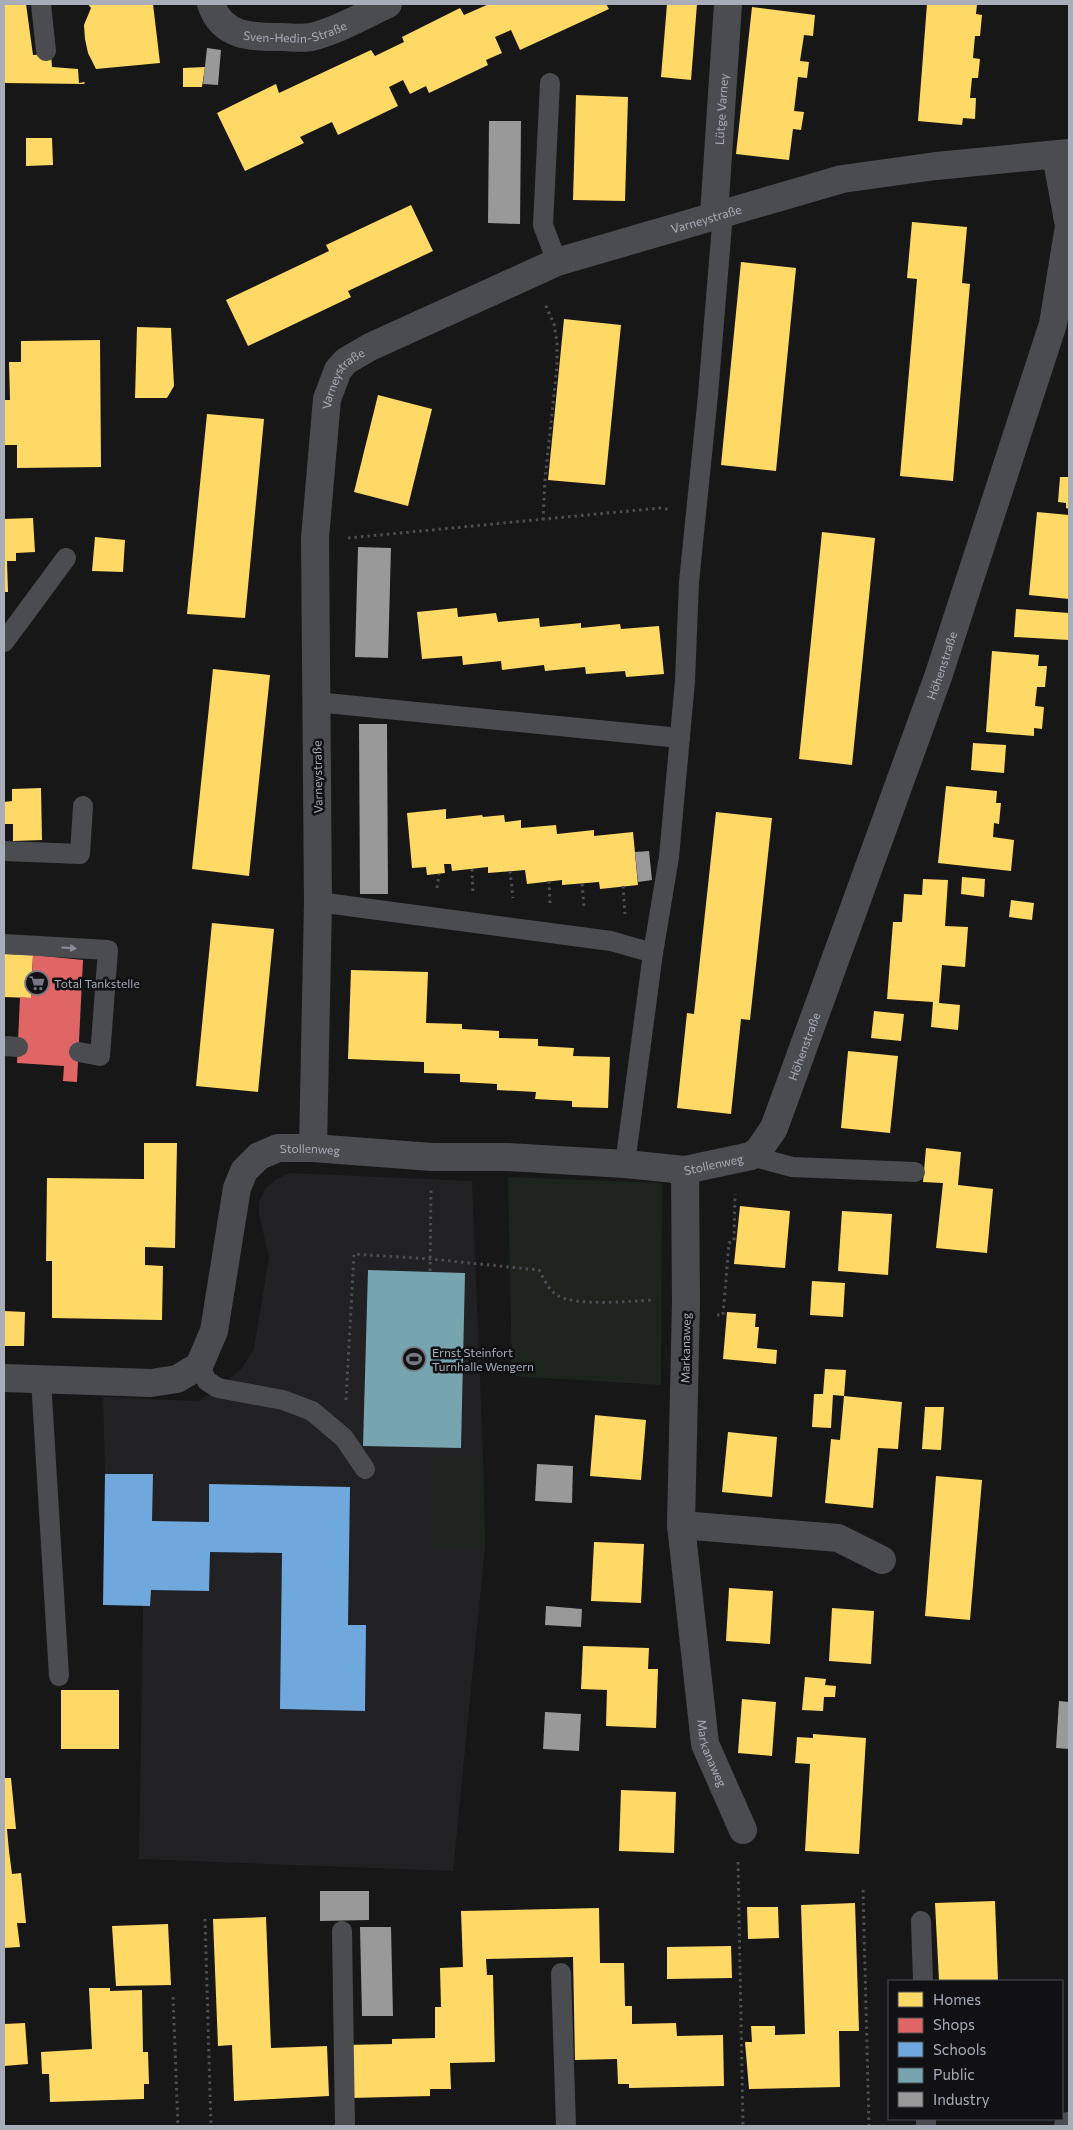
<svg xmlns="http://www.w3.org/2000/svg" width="1073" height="2130" viewBox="0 0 1073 2130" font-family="Commissioner,sans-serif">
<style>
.built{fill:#212123}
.green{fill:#1d241e}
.homes{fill:#ffd966}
.shops{fill:#e06666}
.schools{fill:#6fa8dc}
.public{fill:#76a5af}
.industry{fill:#999}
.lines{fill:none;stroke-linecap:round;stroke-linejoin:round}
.path{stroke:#4d4e52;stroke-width:3;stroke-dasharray:2.5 4;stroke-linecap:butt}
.lane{stroke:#4b4c50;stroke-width:20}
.street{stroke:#4b4c50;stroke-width:28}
.oneway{fill:#8c9099}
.labels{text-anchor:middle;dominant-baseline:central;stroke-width:5;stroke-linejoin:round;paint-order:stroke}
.street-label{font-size:12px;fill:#a8adb8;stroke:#111113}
.poi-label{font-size:12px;fill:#a8adb8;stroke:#111113;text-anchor:start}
</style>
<rect width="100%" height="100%" fill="#171717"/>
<polygon class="built" points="290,1173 472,1181 483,1456 485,1547 453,1871 139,1859 143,1606 103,1605 105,1474 103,1397 199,1401 218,1388 242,1368 254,1349 269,1257 259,1215 259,1202 265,1189 276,1179"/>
<g class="green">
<polygon points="508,1177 662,1183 661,1385 512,1376"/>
<polygon points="483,1456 485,1547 432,1548 430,1457"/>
</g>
<g class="homes">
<polygon points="10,4 26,4 33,55 51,54 52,67 78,69 79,83 85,82 84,84 4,83 4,5"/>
<polygon points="88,4 153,4 160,63 96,69 88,53 85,39 84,25 91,8"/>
<polygon points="489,4 606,4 609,9 520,50 511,30 495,37 502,53 486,60 488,65 429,93 426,86 410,94 403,80 389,87 398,106 338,135 332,122 300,137 304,143 245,171 217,113 276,84 279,93 371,50 375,56 404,42 402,37 460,8 464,15"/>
<polygon points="667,4 697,4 691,80 661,77"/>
<polygon points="927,4 977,4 976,14 982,15 980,36 975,36 973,58 980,59 978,78 972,78 970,98 976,98 975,119 963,118 962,125 918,121"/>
<polygon points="752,7 815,15 813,36 804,35 800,61 809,62 807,78 798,77 794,111 804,112 801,130 793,129 789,160 736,154"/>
<polygon points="205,67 202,87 183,87 183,68"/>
<polygon points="576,95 628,97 625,201 573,200"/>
<polygon points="26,138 52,138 53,165 26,166"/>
<polygon points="411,205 433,251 348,291 351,297 248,346 226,300 329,251 326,245"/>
<polygon points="912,222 967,227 962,283 970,284 953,481 900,476 917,279 907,278"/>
<polygon points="741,262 796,268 776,471 721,465"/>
<polygon points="564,319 621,325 605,485 548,480"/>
<polygon points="137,327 171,328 174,386 167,398 135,398"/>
<polygon points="100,340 101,467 17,468 17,445 4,445 4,400 10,400 9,362 21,362 21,341"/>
<polygon points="378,395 432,409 408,506 354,492"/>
<polygon points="207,414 264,419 245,618 187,614"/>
<polygon points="1060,477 1069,477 1069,509 1066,508 1066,503 1058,502"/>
<polygon points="1037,512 1069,515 1069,599 1029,595"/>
<polygon points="33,518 35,552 16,553 16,561 7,561 8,592 4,592 4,519"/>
<polygon points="822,532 875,538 852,765 799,759"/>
<polygon points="95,537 125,540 123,572 92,571"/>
<polygon points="457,608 458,617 496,613 498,622 539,618 540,627 581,623 581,628 620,624 621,629 659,626 664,674 626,677 625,671 586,674 585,667 545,671 544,665 502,670 501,661 463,665 462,656 422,659 417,612"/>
<polygon points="1016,609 1069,613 1069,640 1014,637"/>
<polygon points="992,651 1039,655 1038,666 1047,666 1045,687 1037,687 1035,706 1044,707 1042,729 1034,728 1034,736 986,732"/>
<polygon points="213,669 270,675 249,876 192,869"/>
<polygon points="973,743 1006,745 1004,773 971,770"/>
<polygon points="946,786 997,791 996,803 1001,803 999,824 994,823 993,837 1014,840 1011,871 938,863"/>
<polygon points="41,788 42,840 13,841 13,824 4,824 4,802 12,801 12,789"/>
<polygon points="446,809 446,819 482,815 483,817 504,815 505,822 521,820 521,828 556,825 557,834 594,830 594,836 633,832 638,885 600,889 599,882 562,885 562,880 527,884 525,870 488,873 488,867 452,871 451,864 444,864 445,873 427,875 426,867 412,868 407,813"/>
<polygon points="716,812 772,818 750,1020 741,1019 731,1114 677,1108 687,1013 694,1014"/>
<polygon points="962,877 985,879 984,897 961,894"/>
<polygon points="923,879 948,880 945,926 968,927 965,967 942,965 939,1003 960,1005 958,1030 931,1027 933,1002 887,999 893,922 902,922 904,894 922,895"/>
<polygon points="1011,900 1034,903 1032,920 1009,917"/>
<polygon points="212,923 274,929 258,1092 196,1086"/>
<polygon points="4,954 33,955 31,998 4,997"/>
<polygon points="351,970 428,972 426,1023 462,1024 462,1029 499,1031 499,1038 538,1039 538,1046 574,1048 573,1056 610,1057 608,1108 572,1107 572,1101 535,1099 536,1092 497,1090 497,1084 460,1082 460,1074 424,1073 424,1062 348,1059"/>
<polygon points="874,1011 904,1014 901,1041 871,1038"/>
<polygon points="848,1051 898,1056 890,1133 841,1128"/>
<polygon points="144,1143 177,1143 175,1248 145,1247 145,1265 163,1266 162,1320 52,1318 52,1261 46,1261 47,1178 144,1179"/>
<polygon points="926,1148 961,1152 958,1185 993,1189 987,1253 936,1248 943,1183 923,1182"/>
<polygon points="740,1206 790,1211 785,1268 734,1264"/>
<polygon points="842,1211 892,1214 888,1275 838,1271"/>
<polygon points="812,1281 845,1283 843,1317 810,1315"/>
<polygon points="4,1311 25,1312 24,1346 4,1346"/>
<polygon points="727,1312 756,1314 755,1327 759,1327 757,1348 777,1350 776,1364 723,1359"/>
<polygon points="825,1369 846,1370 844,1396 833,1395 831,1428 812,1427 814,1394 823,1394"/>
<polygon points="844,1396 902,1402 898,1449 878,1448 873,1508 825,1503 831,1439 840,1440"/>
<polygon points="925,1407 944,1407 941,1450 922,1449"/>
<polygon points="595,1415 646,1420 641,1480 590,1476"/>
<polygon points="728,1432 777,1437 772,1497 722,1492"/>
<polygon points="936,1476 982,1480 970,1620 925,1616"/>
<polygon points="594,1542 644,1544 641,1603 591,1601"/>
<polygon points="729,1588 773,1591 770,1644 726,1641"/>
<polygon points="832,1608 874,1611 871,1664 829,1661"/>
<polygon points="583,1646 649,1648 648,1669 658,1669 656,1728 606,1726 607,1690 581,1689"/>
<polygon points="805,1677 826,1679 825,1685 836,1686 835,1697 824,1697 823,1711 802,1710"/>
<rect x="61" y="1690" width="58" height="59"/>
<polygon points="742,1699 776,1702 772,1756 738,1753"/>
<polygon points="813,1734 866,1738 859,1854 805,1851 810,1764 795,1763 797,1737 813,1738"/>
<polygon points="4,1778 11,1778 16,1829 7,1829 9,1851 12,1874 21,1873 26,1923 17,1923 20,1947 4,1948"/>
<polygon points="621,1790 676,1792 674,1853 619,1851"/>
<polygon points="995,1901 998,1981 939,1981 935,1903"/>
<polygon points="855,1903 859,2031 839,2031 840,2087 749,2089 745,2042 752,2042 751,2026 775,2026 775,2035 805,2034 801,1905"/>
<polygon points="747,1907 778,1907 779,1938 748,1939"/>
<polygon points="599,1908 600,1963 624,1963 625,2006 632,2006 632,2024 676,2023 677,2036 723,2035 724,2086 629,2088 629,2084 618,2084 617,2059 575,2060 573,1957 486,1959 487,1975 493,1975 495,2062 450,2063 451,2089 430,2089 430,2096 350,2098 345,2045 392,2044 392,2039 435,2038 435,2007 441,2007 440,1968 463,1967 461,1911"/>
<polygon points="266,1917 271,2048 327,2046 329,2096 234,2101 232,2045 218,2046 213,1919"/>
<polygon points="168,1924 171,1985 116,1986 112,1926"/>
<polygon points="731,1946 732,1978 667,1979 667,1947"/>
<polygon points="89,1988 110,1988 110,1991 142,1990 143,2052 148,2052 149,2084 144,2084 144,2099 50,2102 49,2074 42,2074 41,2052 92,2049"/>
<polygon points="25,2023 28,2064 4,2066 4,2024"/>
</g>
<polygon class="shops" points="33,955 83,960 77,1082 63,1081 64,1066 17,1063 20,997 31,998"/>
<polygon class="schools" points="105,1474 153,1474 152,1521 209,1522 209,1484 350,1487 348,1625 366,1625 365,1711 280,1709 282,1553 210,1552 209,1591 151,1590 150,1606 103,1605"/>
<polygon class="public" points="368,1270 465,1273 461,1448 363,1446"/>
<g class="industry">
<polygon points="207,48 221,50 218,85 203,84"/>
<polygon points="489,121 521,121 520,224 488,223"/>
<polygon points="358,547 391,548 388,658 355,657"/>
<polygon points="359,724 387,724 388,894 360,894"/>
<polygon points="649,851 652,880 638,882 635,852"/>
<polygon points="537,1464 573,1466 572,1503 535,1501"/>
<polygon points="546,1606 582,1609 581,1627 545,1625"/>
<polygon points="1059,1701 1069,1702 1069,1749 1056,1748"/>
<polygon points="545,1712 581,1714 579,1751 543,1749"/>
<polygon points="320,1891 369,1891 369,1920 320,1921"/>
<polygon points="360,1927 391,1927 393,2016 362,2016"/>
</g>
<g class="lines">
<g class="path">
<polyline points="543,520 545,480 557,366 557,342 554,324 545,304"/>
<polyline points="348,538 659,508 668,509"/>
<polyline points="472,869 473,893"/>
<polyline points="510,871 513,898"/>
<polyline points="549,881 550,903"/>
<polyline points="582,884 584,907"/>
<polyline points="623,886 625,914"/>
<polyline points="437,888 439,874"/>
<polyline points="430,1271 431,1190"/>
<polyline points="717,1315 723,1315 729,1243 734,1241 735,1194"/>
<path d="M346,1400L354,1254L431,1259L539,1270C544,1278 548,1290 557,1295C576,1307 629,1301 653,1300"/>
<polyline points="738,1862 743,2126"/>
<polyline points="863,1890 869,2126"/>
<polyline points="205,1919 211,2126"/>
<polyline points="173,1997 178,2126"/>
</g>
<g class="lane">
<polyline points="41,4 46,51"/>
<polyline points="550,83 543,225 557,262"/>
<polyline points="4,642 66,558"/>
<polyline points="316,702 680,738"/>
<polyline points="4,851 80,854 83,806"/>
<polyline points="318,902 611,941 653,953"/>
<polyline points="4,944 108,950 100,1056 79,1052"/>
<polyline points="4,1046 18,1047"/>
<polyline points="751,1156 792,1167 915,1172"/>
<polyline points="625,1164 653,953 669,857 685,681 689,582 708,395 723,213"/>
<polyline points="199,1366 207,1381 218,1388 283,1400 312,1411 344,1438 365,1469"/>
<polyline points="41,1380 59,1676"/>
<polyline points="921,1921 923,1981"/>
<polyline points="342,1931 345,2126"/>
<polyline points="561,1973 566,2126"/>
<polyline points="926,2119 926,2126"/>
</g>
<g class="street">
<path id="s1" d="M211,4C222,37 251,37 281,37C290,37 302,39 311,37C337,31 364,15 388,4"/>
<path id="s2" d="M714,215L728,4"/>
<path id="s3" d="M313,1148L318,902L315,538L327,399L338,370L346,361L370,347L557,262L842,179L936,166L1069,153"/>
<path id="s4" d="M685,1170L686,1302L681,1525L705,1744L743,1830"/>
<path id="s5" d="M4,1378L151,1383L177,1379L199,1366L214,1331L237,1188L244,1171L259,1156L278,1148H313L432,1157H508L625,1164L685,1170L751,1156L759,1150L774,1128L938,677L1053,324L1069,226L1056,155"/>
<polyline points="681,1525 838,1538 882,1560"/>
<polyline points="1068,2126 1069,2126"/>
</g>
</g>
<defs><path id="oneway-solid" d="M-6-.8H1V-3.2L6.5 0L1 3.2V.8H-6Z" transform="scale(1.25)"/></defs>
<use class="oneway" href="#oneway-solid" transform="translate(69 948) rotate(3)"/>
<defs>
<g id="supermarket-ring" transform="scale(1.25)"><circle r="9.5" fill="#111113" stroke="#757880" stroke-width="1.5"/><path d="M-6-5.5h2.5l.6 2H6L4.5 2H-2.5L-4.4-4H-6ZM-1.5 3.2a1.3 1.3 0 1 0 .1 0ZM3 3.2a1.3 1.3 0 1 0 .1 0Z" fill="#757880"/></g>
<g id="stadium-ring" transform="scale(1.25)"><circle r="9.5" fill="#111113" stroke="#757880" stroke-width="1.5"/><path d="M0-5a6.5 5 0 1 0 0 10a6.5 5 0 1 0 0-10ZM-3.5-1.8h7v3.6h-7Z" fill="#757880"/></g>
</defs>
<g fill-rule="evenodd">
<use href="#supermarket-ring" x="37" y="983"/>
<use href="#stadium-ring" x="414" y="1359"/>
</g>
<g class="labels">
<g class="street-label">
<text stroke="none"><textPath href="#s1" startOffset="99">Sven-Hedin-Straße</textPath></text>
<text stroke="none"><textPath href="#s2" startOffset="106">Lütge Varney</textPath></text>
<text stroke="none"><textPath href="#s3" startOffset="1181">Varneystraße</textPath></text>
<text stroke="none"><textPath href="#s3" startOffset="776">Varneystraße</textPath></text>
<text stroke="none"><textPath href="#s5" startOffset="1446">Höhenstraße</textPath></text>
<text transform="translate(317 777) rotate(-91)">Varneystraße</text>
<text stroke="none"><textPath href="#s5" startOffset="1041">Höhenstraße</textPath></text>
<text stroke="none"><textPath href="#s5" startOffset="474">Stollenweg</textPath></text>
<text stroke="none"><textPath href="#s5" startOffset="879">Stollenweg</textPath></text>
<text transform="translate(685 1348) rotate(-89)">Markanaweg</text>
<text stroke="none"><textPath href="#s4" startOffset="586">Markanaweg</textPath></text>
</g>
<g class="poi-label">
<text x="54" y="983">Total Tankstelle</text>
<text x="432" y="1352">Ernst Steinfort<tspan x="432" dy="14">Turnhalle Wengern</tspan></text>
</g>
</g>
<rect width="1073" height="2130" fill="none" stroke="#a8adb8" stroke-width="10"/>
<rect x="888" y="1980" width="175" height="140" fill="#111113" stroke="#4d4f55"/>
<rect x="898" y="1992" width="25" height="15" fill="#ffd966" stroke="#4d4f55"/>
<text x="933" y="2005" font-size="15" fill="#a8adb8">Homes</text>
<rect x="898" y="2018" width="25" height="15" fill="#e06666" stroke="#4d4f55"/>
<text x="933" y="2030" font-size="15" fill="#a8adb8">Shops</text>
<rect x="898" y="2042" width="25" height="15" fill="#6fa8dc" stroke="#4d4f55"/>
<text x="933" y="2055" font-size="15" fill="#a8adb8">Schools</text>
<rect x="898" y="2068" width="25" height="15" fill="#76a5af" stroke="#4d4f55"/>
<text x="933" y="2080" font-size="15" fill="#a8adb8">Public</text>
<rect x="898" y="2092" width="25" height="15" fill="#999999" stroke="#4d4f55"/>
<text x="933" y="2105" font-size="15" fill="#a8adb8">Industry</text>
</svg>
